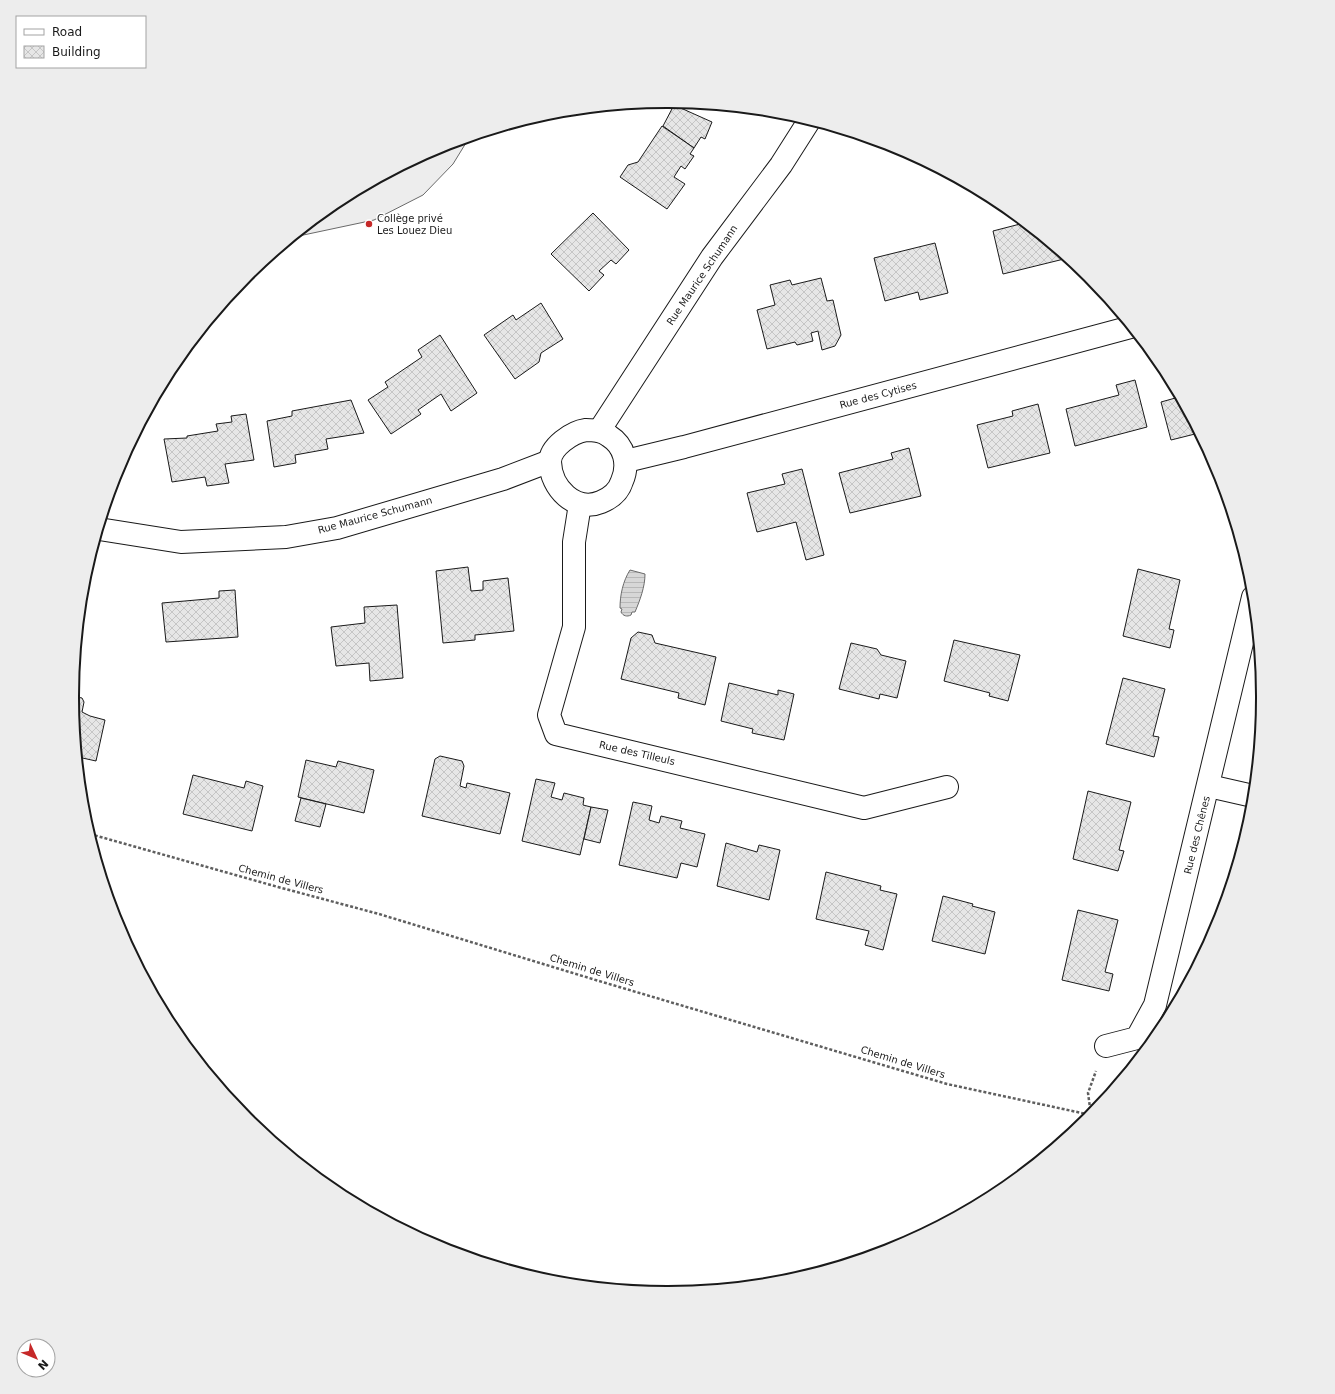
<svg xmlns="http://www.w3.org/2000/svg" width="1335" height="1394" viewBox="0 0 1335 1394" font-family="'DejaVu Sans',sans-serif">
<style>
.pitch{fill:#ededed;stroke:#6a6a6a}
.water{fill:url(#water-rules);stroke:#6a6a6a}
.building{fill:url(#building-cross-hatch);stroke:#1a1a1a}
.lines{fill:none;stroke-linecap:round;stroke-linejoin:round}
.minor-casing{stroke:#1a1a1a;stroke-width:24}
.path{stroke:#5f5f5f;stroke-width:2.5;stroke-dasharray:3 2;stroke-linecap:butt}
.minor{stroke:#fff;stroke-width:22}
.poi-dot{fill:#c62828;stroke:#fff;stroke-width:1.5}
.labels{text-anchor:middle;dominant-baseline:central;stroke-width:3;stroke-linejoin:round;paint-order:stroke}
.poi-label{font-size:10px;fill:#1a1a1a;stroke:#fff;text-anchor:start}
.street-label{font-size:10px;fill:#1a1a1a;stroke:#fff}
.rim{fill:none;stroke:#1a1a1a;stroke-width:2}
</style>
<defs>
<pattern id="water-rules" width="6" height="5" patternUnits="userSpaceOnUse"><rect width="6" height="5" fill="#d7d7d7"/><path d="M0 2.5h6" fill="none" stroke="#b8b8b8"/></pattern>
<pattern id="building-cross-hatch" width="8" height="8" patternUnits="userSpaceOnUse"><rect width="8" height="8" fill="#e6e6e6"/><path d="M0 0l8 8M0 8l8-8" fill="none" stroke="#c5c5c5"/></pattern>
</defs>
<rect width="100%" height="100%" fill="#fff"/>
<polygon class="pitch" points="469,138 453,164 423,195 374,220 294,237 337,202 440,147"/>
<path class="water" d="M630,570L645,574C645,587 640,600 635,612H632L631,615C627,617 623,616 621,612L622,609L620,608C620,595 623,581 630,570Z"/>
<g class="building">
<polygon points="674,105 712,122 705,139 701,137 694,148 663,126"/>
<polygon points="662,126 694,148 690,154 694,156 685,169 681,166 674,177 685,184 667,209 620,177 628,165 638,162"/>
<polygon points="593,213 629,250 616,264 611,260 599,271 604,275 589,291 551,254"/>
<polygon points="1024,223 1063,255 1064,259 1003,274 993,231"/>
<polygon points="935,243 948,293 920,300 918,292 885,301 874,258"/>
<polygon points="821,278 827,301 833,300 841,335 835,346 822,350 818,331 811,333 813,341 797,345 795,342 767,349 757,310 775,305 770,285 790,280 792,285"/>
<polygon points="541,303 563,339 541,353 539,362 515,379 484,335 513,315 516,320"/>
<polygon points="440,335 477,393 451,411 441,394 418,410 421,414 391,434 368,400 388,387 385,382 422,357 418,350"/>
<polygon points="1135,380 1147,427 1075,446 1066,409 1119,395 1116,385"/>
<polygon points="1179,397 1199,433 1171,440 1161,402"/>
<polygon points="351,400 364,433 326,439 328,449 295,455 296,463 274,467 267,421 292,416 292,411"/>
<polygon points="1038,404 1050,453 988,468 977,425 1013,416 1012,411"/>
<polygon points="246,414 254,460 225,464 229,483 207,486 205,477 172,482 164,439 187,438 187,436 218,431 216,424 232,422 231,416"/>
<polygon points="909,448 921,496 850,513 839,473 893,459 891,453"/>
<polygon points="802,469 824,555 806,560 796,522 757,532 747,493 785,484 782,474"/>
<polygon points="468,567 471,591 483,590 483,581 508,578 514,631 475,635 475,640 443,643 436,571"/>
<polygon points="1138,569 1180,580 1169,629 1174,630 1170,648 1123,636"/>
<polygon points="235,590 238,637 166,642 162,603 219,598 219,591"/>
<polygon points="397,605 403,678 370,681 369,663 336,666 331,627 365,623 364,607"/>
<polygon points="638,632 652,635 655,643 716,657 705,705 678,698 679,693 621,679 631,638"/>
<polygon points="954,640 1020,655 1008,701 989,696 990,693 944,681"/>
<polygon points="851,643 877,649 881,655 906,661 897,698 880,694 879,699 839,689"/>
<polygon points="1123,678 1165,689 1153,736 1159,737 1154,757 1106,744"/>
<polygon points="729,683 778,695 778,690 794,694 784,740 752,733 753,729 721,721"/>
<polygon points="72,696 82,698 84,702 82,712 90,716 105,720 96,761 78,757"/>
<polygon points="440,756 462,761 464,766 460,786 466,788 467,783 510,793 500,834 422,816 435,759"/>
<polygon points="306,760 336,767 338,761 374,770 364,813 298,797"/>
<polygon points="193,775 244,788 246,781 263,786 252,831 183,814"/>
<polygon points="536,779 555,783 551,797 562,800 564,793 584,798 583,805 591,807 580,855 522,841"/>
<polygon points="1088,791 1131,802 1119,850 1124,851 1118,871 1073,859"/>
<polygon points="301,798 326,804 320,827 295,821"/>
<polygon points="633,802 652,806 649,820 659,823 661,816 682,821 680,828 705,834 697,867 681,863 677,878 619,865"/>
<polygon points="591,807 608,810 600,843 584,839"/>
<polygon points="726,843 757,852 759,845 780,850 769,900 717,886"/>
<polygon points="826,872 881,886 880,890 897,894 883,950 865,945 869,931 816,919"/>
<polygon points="943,896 973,904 972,906 995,912 985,954 932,941"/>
<polygon points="1078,910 1118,920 1105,972 1113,974 1109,991 1062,980"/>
</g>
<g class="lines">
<g class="minor-casing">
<g id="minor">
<path d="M586,430C594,430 603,431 609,436C625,446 629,465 622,481C619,491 611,498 601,502C575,513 551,488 550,462C550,447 572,432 586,430Z"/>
<polyline points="599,431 712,257 781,165 809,121"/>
<polyline points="626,461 684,447 1131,327"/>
<polyline points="580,504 574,542 574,627 549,715 556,734 864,808 947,787"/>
<polyline points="99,529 181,542 286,537 337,528 503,479 550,461"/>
<polyline points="1209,786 1253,796"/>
<polyline points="1106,1046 1137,1038 1155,1005 1253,597"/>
</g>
</g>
<g class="path">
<polyline points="90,834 278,887 379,914 599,981 947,1084 1091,1115"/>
<polyline points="1091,1115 1088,1093 1096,1071"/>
</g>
<use href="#minor" class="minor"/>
</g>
<circle class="poi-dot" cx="369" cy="224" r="4"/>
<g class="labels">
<g class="poi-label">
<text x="377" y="218">Collège privé<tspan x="377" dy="12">Les Louez Dieu</tspan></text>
</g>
<g class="street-label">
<text transform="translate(702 275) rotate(-56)">Rue Maurice Schumann</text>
<text transform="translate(878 395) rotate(-15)">Rue des Cytises</text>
<text transform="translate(375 515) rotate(-15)">Rue Maurice Schumann</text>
<text transform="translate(637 753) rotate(13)">Rue des Tilleuls</text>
<text transform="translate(1197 835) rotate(-76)">Rue des Chênes</text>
<text transform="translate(281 879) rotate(15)">Chemin de Villers</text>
<text transform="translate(592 970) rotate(17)">Chemin de Villers</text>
<text transform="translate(903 1062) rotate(17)">Chemin de Villers</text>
</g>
</g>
<path d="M0 0H1335V1394H0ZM667 108H668A588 588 0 0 1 1256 696V698A588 588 0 0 1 668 1286H667A588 588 0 0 1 79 698V696A588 588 0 0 1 667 108Z" fill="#ededed" fill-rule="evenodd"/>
<path class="rim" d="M667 108H668A588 588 0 0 1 1256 696V698A588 588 0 0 1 668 1286H667A588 588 0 0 1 79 698V696A588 588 0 0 1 667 108Z"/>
<rect x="16" y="16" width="130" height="52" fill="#ffffff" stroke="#a3a3a3"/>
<rect x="24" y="29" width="20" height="6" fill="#ffffff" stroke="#a3a3a3"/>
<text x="52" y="36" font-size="12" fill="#1a1a1a">Road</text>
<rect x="24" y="46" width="20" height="12" fill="url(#building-cross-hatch)" stroke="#a3a3a3"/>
<text x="52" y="56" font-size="12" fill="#1a1a1a">Building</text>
<g transform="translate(36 1358) rotate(134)"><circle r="19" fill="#ffffff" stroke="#a3a3a3"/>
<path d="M0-3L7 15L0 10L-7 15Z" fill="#c62828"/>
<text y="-6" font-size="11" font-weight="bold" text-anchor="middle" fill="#1a1a1a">N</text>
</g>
</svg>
